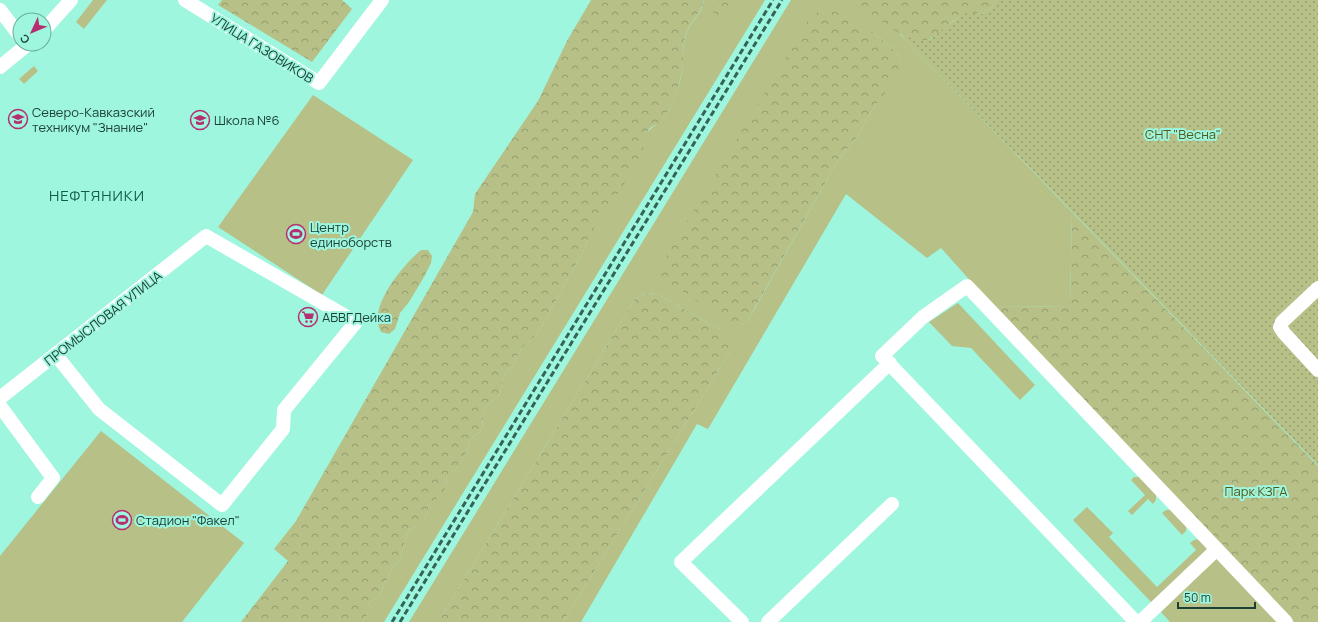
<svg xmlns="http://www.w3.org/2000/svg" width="1318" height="622" viewBox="0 0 1318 622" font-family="Manrope,sans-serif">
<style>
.grass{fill:#b7c087;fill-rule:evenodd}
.forest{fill:url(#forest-crowns)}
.garden{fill:url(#garden-dots)}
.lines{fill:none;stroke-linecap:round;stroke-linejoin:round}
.minor{stroke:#fff;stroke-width:14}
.rail{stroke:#346357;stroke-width:3;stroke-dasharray:6 3;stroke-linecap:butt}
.labels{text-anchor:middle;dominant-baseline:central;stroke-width:4;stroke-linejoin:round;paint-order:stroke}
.street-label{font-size:13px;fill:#1b4037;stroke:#9ef6df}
.poi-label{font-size:13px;fill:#1b4037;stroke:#9ef6df;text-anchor:start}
.park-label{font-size:13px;fill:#525a18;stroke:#9ef6df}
.quarter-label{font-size:15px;letter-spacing:1px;fill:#135c4d;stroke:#9ef6df}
</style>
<defs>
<pattern id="forest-crowns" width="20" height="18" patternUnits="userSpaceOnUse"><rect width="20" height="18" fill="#b7c087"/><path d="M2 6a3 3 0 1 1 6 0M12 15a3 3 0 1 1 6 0" fill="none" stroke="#949d6f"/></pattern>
<pattern id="garden-dots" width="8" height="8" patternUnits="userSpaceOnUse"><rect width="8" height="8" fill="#b7c087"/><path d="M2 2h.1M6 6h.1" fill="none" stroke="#949d6f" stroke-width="1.8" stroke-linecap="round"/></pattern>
</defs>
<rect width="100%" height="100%" fill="#9ef6df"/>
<g class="grass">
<polygon points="93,0 107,0 84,29 76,22"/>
<path d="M704,0H713L711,5L739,2L740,0H765L384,622H363L368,613V605L372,600L378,597L382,591L383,585L388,578L392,568L396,565L400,560L407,533L410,529L415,527L425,519L430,504L446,486L447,475L456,469L467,452L469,442L473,437L479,433L482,429L483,416L487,406L500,394L503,379L507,371L514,365L516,358L523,346L528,343L539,331L585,248C588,238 591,230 598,222L644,148C643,129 649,132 660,121C665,117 669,110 672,104C678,92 682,75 683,62C683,53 683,44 686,35C690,21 701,16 704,0Z"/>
<path d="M791,0H854L901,35L1072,212L1070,307L993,306L941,248L927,258L846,194L708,429L697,424L581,622H563L730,352L722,331L658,294L647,293L635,299L438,622H409ZM870,30L893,49L901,59L882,96L875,105L857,137L838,160L754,310L748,320L740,326Z"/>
<polygon points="34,66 38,71 24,84 19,79"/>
<polygon points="313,95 413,160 322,295 218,227"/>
<polygon points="958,303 1035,385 1020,400 971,348 952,346 929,322"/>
<polygon points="101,431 244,543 182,622 0,622 0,556"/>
<polygon points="1134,477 1140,477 1156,494 1156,500 1153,504 1148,499 1132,515 1128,511 1145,495 1131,480"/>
<polygon points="1087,507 1113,533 1109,537 1157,587 1196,550 1190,543 1194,540 1199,539 1207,547 1205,552 1152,603 1073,520"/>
<polygon points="1166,510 1171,510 1186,526 1186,531 1182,535 1162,513"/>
<polygon points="1216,558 1277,622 1170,622 1161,612"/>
</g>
<g class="forest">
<polygon points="222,0 342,0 352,9 312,62 218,5"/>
<path d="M591,0H704C701,14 690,21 686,34C683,43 683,52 683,61C683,69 680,80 678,88C675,99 669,112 661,121C657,125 650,126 647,132C642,139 646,147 642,155C630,175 617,195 604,214C595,228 590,231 585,248L539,331L528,343L523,346L516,358L514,365L507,371L503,379L500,394L487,406L483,416L482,429L479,433L473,437L469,442L467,452L456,469L447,475L446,486L443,493L430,504L425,519L420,525L410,529L407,533L400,560L396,565L392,568L388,578L383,585L382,591L378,597L372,600L368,605V613L363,622H241L288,561L274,549L296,521L473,212L475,194L538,101L567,41Z"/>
<path d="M713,0H740C735,13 721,22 711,10V5Z"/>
<path d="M854,0H997L992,7L983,14C962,12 960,15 945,28C938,34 931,41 921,41C902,41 869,12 854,0Z"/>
<polygon points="821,9 827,9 847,16 870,30 893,49 901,59 904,66 901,75 875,105 857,137 838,160 748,320 740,326 735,326 665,280 659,274 661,265 809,19"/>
<polygon points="1072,212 1318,466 1318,622 1294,622 993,306 1070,307"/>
<path d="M421,250H428L432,256L431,263L424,277L409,302L400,313L395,329L389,334L381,332C380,329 378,326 378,323C374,300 404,264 421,250Z"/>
<polygon points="647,293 658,294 722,331 732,340 730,352 563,622 438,622 635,299"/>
</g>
<polygon class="garden" points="997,0 1318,0 1318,465 901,35 921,41 931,39 961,15 969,12 983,14 992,7"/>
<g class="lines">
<g class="minor">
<polyline points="185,0 319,83 382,0"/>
<polyline points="0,10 20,36"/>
<polyline points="44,30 71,0"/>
<polyline points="0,67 28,44"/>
<polyline points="1318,288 1282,322 1280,327 1284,333 1318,370"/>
<polyline points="0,398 206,236 356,322 284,410 283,429 222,505 99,409 56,355"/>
<polyline points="0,406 53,478 38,497"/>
<polyline points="742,622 681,562 890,363"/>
<polyline points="768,622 892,504"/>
<polyline points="1136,622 882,356 923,317 967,286 1286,622"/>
<polyline points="1140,622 1217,549"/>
</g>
<g class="rail">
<polyline points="392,622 773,0"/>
<polyline points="400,622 782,0"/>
</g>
</g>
<defs>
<g id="university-ring" transform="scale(1)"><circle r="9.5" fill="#9ef6df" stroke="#b52e70" stroke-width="1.5"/><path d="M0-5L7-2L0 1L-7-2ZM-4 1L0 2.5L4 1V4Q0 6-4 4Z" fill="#b52e70"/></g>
<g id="school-ring" transform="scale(1)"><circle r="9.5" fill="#9ef6df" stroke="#b52e70" stroke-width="1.5"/><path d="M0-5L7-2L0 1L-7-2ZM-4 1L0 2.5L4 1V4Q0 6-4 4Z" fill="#b52e70"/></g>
<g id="stadium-ring" transform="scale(1)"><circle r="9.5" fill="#9ef6df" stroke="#b52e70" stroke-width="1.5"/><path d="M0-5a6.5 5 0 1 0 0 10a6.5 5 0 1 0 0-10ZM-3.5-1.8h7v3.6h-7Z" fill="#b52e70"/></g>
<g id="supermarket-ring" transform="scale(1)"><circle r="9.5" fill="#9ef6df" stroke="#b52e70" stroke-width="1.5"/><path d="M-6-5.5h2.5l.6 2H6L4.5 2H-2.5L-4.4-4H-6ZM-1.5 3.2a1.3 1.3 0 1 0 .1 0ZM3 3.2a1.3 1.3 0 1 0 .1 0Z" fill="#b52e70"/></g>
</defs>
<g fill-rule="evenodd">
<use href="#university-ring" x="18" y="119"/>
<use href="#school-ring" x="200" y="120"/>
<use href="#stadium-ring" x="296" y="234"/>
<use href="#supermarket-ring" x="308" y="317"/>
<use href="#stadium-ring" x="122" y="520"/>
</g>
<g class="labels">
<g class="street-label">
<text transform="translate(262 48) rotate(32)">УЛИЦА ГАЗОВИКОВ</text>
<text transform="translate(103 318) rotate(-38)">ПРОМЫСЛОВАЯ УЛИЦА</text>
</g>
<g class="poi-label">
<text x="32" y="112">Северо-Кавказский<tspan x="32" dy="15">техникум "Знание"</tspan></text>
<text x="214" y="120">Школа №6</text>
<text x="310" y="227">Центр<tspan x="310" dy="15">единоборств</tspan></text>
<text x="322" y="317">АБВГДейка</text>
<text x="136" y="520">Стадион "Факел"</text>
</g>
<g class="park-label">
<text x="1183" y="134">СНТ "Весна"</text>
<text x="1256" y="491">Парк КЗГА</text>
</g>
<g class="quarter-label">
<text x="97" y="195">НЕФТЯНИКИ</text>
</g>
</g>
<g transform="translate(32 32) rotate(226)"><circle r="19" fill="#9ef6df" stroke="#6aad9c"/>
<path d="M0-3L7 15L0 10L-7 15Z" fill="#b52e70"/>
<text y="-6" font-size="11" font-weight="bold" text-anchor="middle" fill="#1b4037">С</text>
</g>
<path d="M1178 602v6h77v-6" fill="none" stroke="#1b4037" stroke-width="2"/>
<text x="1184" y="602" font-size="12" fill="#1b4037" stroke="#9ef6df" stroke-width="3" paint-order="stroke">50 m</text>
</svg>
